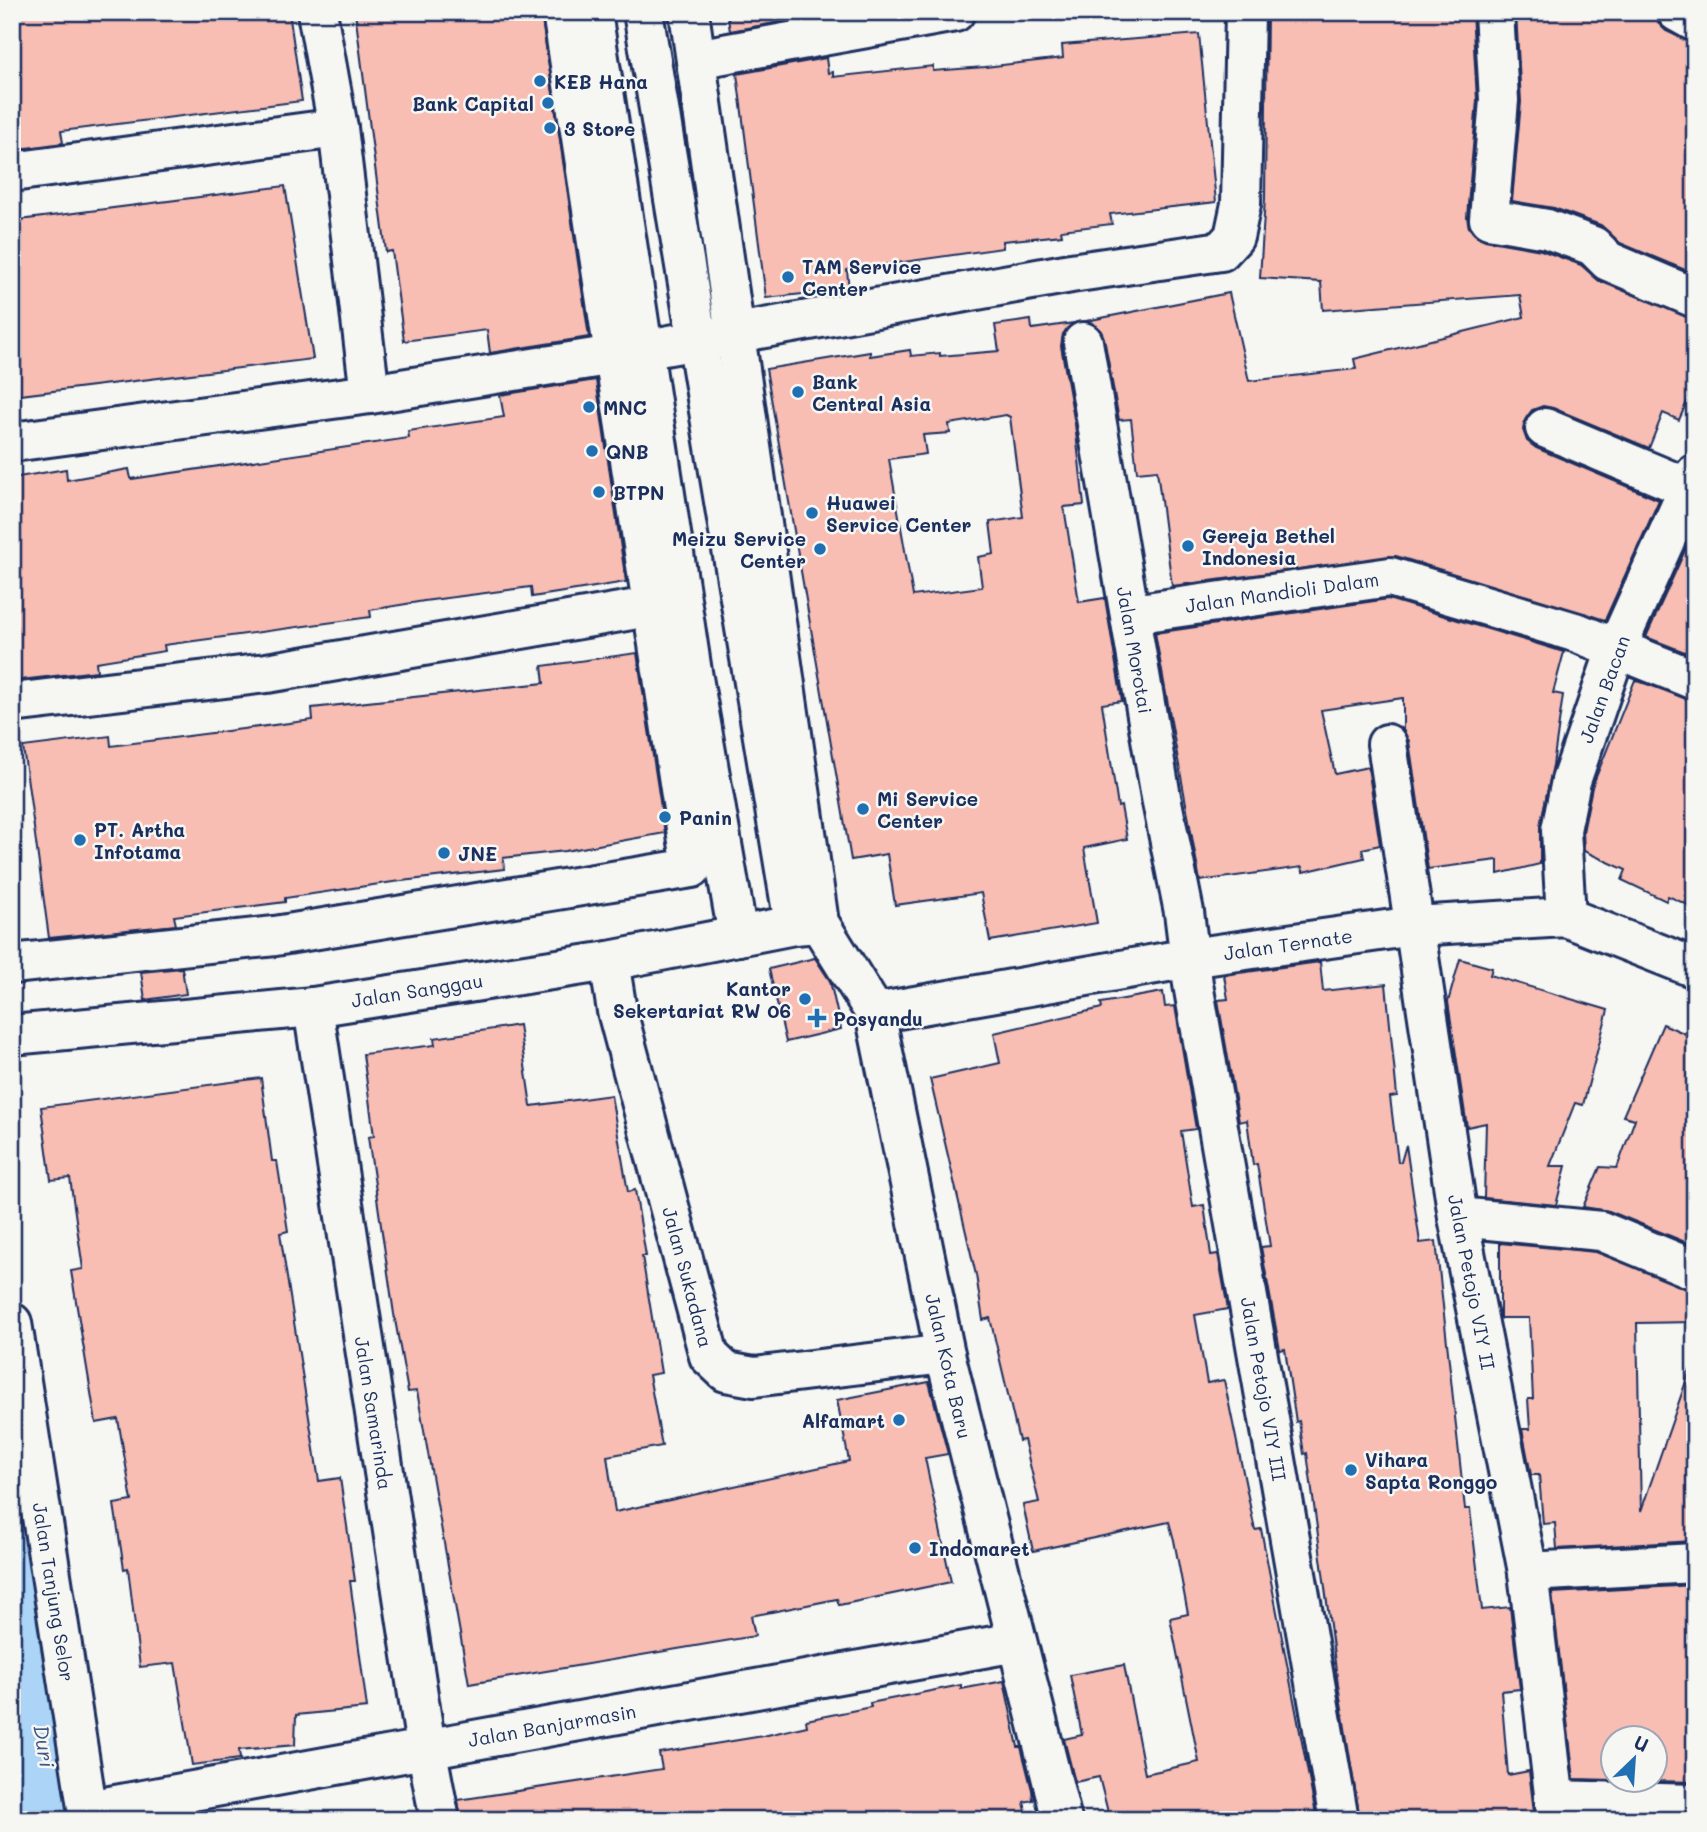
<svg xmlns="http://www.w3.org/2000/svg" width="1707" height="1832" viewBox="0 0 1707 1832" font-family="Mali,sans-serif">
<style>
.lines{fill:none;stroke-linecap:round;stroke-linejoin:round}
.river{stroke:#abd4f6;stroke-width:66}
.building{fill:#f8bdb3;stroke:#1b2f5e;stroke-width:2;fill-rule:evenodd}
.minor-casing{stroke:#1b2f5e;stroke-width:44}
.minor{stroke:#f6f6f2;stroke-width:38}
.poi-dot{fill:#1f6fb2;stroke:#f6f6f2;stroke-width:2.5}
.labels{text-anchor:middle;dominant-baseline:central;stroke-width:5;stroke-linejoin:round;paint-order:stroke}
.poi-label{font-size:19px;font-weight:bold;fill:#1b2f5e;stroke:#f6f6f2;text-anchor:start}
.street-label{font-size:19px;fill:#1b2f5e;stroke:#f6f6f2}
.water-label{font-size:21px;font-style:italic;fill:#3f5884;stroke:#f6f6f2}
</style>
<rect width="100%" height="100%" fill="#f6f6f2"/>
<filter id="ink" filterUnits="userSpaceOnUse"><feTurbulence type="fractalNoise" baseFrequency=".0143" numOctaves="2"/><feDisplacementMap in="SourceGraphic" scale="14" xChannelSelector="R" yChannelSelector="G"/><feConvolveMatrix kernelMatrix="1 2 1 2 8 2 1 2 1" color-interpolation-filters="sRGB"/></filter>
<g filter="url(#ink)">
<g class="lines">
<polyline class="river" points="12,1547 57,1820"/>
</g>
<g class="building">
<polygon points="12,12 289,12 302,101 61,131 63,143 12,150"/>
<polygon points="355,12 541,12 589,337 490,353 487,330 404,341 392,251 386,252"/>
<polygon points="727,12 818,12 819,15 730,31"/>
<polygon points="1267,12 1472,12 1477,100 1467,217 1469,228 1485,240 1541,250 1581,265 1599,281 1695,319 1695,384 1679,420 1663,413 1649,448 1553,408 1543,406 1532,410 1525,420 1523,430 1527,441 1536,448 1659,500 1605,620 1396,556 1172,586 1157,470 1137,472 1131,419 1119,420 1104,338 1099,328 1086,321 1229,293 1249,381 1356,369 1354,359 1524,317 1520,295 1323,310 1321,282 1260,278 1265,198"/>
<polygon points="1516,12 1655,12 1658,23 1666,31 1695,44 1695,274 1620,243 1601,225 1554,208 1512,201 1521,102"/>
<polygon points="1199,34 1216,202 1110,214 1112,224 1061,230 1062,235 1003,241 1003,248 847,270 849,289 766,298 737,74 826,58 828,73 833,72 833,77 933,66 933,71 985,67 1063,58 1062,45"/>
<polygon points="285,186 313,359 12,396 12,221"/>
<path d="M1031,320L1032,329L1074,323L1063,334L1061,346L1075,424L1084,505L1064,507L1079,602L1105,598L1122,701L1102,704L1118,807L1121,806L1127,839L1084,848L1097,923L990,941L981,893L895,905L887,854L851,860L766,369L870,352V356L910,350L911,356L940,353V356L999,351L995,325ZM1006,415L1010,417L1023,517L990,522L994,554L978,557L982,587L913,596L889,459L926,454L923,435L950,433L949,424Z"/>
<polygon points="596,380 626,582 532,597 531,587 424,601 370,610 371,617 164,645 165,651 96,662 97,671 12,681 12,478 66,469 67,480 129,469 131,479 409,438 408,431 504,417 500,395"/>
<polygon points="1695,528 1695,656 1646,637"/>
<polygon points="1388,599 1564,652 1553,693 1563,695 1553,765 1540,826 1540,864 1498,874 1498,860 1428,869 1409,741 1403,730 1403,698 1321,710 1335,774 1368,767 1380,845 1362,849 1364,858 1303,872 1302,867 1200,881 1155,633"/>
<polygon points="637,653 665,833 565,851 503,858 504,869 393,882 285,898 285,902 174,916 176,925 49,938 23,747 110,736 111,746 313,720 312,708 544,683 542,666"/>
<polygon points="1635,680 1695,701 1695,908 1668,896 1666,901 1622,880 1626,870 1584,851 1583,832 1592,787"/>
<polygon points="815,958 830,981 841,1029 786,1042 769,969"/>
<polygon points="1460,959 1492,968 1490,975 1608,1010 1583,1105 1575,1103 1550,1166 1566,1166 1556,1205 1484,1198 1486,1123 1467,1127 1448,1002"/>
<polygon points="1320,962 1323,991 1386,984 1397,1096 1390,1097 1398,1162 1401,1162 1406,1145 1420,1243 1436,1241 1465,1509 1470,1509 1482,1610 1510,1607 1520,1689 1501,1691 1508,1775 1529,1771 1535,1820 1360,1820 1338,1685 1307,1453 1304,1454 1299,1421 1296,1422 1285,1349 1280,1350 1261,1247 1270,1246 1257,1164 1253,1165 1247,1120 1239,1122 1218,1000 1228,999 1224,975"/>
<polygon points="182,968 186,994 145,1000 141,972"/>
<polygon points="1163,992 1165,1007 1175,1006 1196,1129 1181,1131 1193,1207 1204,1205 1211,1255 1218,1254 1228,1309 1195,1315 1207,1383 1224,1380 1255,1530 1261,1529 1317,1820 1110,1820 1099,1777 1075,1782 1064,1739 1082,1735 1070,1675 1124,1665 1145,1774 1199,1762 1170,1618 1188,1614 1174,1540 1169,1522 1033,1551 1023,1505 1039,1502 1024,1440 1019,1441 990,1318 983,1320 976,1275 930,1079 1000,1063 994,1033 1102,1008 1101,1003"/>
<polygon points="1663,1024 1695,1038 1695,1246 1609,1211 1583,1207 1600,1167 1617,1168 1635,1119 1623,1116"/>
<polygon points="519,1025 531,1106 611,1095 628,1192 635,1190 646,1256 642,1256 661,1373 649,1375 662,1446 607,1456 615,1512 849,1461 837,1400 929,1382 948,1454 925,1458 951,1582 839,1605 837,1599 751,1616 755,1636 469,1684 417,1391 408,1392 394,1314 368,1137 374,1136 363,1054 435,1045 434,1038"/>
<polygon points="261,1078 272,1161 277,1161 288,1231 280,1233 319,1481 340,1478 355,1581 350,1581 367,1708 296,1715 295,1745 239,1750 240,1759 192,1765 175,1663 140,1667 128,1568 124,1569 114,1504 132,1501 118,1419 96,1423 71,1271 83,1269 70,1178 51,1180 41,1107"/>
<polygon points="1500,1243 1596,1252 1695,1291 1695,1322 1637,1323 1641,1511 1690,1370 1695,1371 1694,1541 1557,1549 1555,1523 1543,1524 1539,1475 1531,1475 1522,1429 1530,1429 1528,1399 1533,1399 1529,1318 1500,1318"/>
<path d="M1695,1585V1625H1692L1695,1782L1574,1779L1552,1593ZM1613,1738H1655V1780H1613Z"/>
<polygon points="1004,1681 1018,1747 1021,1747 1032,1790 1033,1800 1024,1802 1028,1820 461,1820 458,1800 662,1769 659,1753 763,1736 807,1726 806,1720 871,1707 870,1703 961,1685 961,1689"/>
</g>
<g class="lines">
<g class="minor-casing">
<g id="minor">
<polyline points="317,12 338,128 370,394"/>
<polyline points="592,12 692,672 738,936"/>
<polyline points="643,12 793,918"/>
<polyline points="689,12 819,923 875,1013 945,1354 1062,1820"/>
<polyline points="1494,12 1499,100 1489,219 1547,229 1593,246 1608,261 1695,298"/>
<polyline points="1677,12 1695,22"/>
<polyline points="696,59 955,12"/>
<polyline points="12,172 338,128"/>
<polyline points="1083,342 1161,797 1184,912 1193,984 1339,1820"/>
<polyline points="1545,428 1695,491"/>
<polyline points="12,442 370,394 614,355 1071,273 1221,251 1234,237 1241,204 1245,12"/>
<polyline points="1146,612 1390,577 1578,633 1695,680"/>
<polyline points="12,703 267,673 678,602"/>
<polyline points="1387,744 1458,1217 1528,1572 1557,1820"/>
<polyline points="1566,917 1561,830 1571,781 1617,647 1695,474"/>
<polyline points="609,961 617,1011 709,1356 726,1372 754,1377 945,1354"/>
<polyline points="12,964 275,936 692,868 562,12"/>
<polyline points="313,1007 426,1747 440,1820"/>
<polyline points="875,1013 1190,958 1414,926 1566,917 1695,968"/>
<polyline points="12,1035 313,1007 609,961 794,925 819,923"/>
<polyline points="1458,1217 1601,1231 1695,1270"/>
<polyline points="12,1323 89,1820"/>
<polyline points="1528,1572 1695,1563"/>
<polyline points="1554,1800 1695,1804"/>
<polyline points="88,1810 1016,1642"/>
</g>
</g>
<use href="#minor" class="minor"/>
</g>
</g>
<g class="poi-dot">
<circle cx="540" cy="81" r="7"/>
<circle cx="548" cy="103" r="7"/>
<circle cx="550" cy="128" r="7"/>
<circle cx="788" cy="277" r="7"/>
<circle cx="798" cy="392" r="7"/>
<circle cx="589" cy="407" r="7"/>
<circle cx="592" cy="451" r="7"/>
<circle cx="599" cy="492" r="7"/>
<circle cx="812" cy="513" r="7"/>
<circle cx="1188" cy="546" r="7"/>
<circle cx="820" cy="549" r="7"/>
<circle cx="863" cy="809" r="7"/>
<circle cx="665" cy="817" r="7"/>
<circle cx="80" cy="840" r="7"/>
<circle cx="444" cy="853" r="7"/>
<circle cx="805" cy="999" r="7"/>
<path d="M813.5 1007.5h7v7h7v7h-7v7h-7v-7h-7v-7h7z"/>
<circle cx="899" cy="1420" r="7"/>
<circle cx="1351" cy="1470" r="7"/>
<circle cx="915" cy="1548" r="7"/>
</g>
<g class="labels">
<g class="poi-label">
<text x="554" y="81">KEB Hana</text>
<text x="534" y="103" text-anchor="end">Bank Capital</text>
<text x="564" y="128">3 Store</text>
<text x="802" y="266">TAM Service<tspan x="802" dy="22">Center</tspan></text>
<text x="812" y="381">Bank<tspan x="812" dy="22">Central Asia</tspan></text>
<text x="603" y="407">MNC</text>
<text x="606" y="451">QNB</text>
<text x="613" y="492">BTPN</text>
<text x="826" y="502">Huawei<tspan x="826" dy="22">Service Center</tspan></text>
<text x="1202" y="535">Gereja Bethel<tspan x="1202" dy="22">Indonesia</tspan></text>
<text x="806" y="538" text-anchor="end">Meizu Service<tspan x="806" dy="22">Center</tspan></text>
<text x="877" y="798">Mi Service<tspan x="877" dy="22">Center</tspan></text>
<text x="679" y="817">Panin</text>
<text x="94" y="829">PT. Artha<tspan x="94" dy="22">Infotama</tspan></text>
<text x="458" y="853">JNE</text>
<text x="791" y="988" text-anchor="end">Kantor<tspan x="791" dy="22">Sekertariat RW 06</tspan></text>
<text x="833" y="1018">Posyandu</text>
<text x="885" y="1420" text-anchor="end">Alfamart</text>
<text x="1365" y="1459">Vihara<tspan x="1365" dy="22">Sapta Ronggo</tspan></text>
<text x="929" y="1548">Indomaret</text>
</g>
<g class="street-label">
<text transform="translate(1282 592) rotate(-8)">Jalan Mandioli Dalam</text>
<text transform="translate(1135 650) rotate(80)">Jalan Morotai</text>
<text transform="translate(1604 689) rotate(-70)">Jalan Bacan</text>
<text transform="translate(1288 944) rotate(-8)">Jalan Ternate</text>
<text transform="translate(417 990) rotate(-9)">Jalan Sanggau</text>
<text transform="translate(688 1277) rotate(75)">Jalan Sukadana</text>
<text transform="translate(1472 1282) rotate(79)">Jalan Petojo VIY II</text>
<text transform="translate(949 1366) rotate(77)">Jalan Kota Baru</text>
<text transform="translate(1264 1389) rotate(80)">Jalan Petojo VIY III</text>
<text transform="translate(374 1413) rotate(81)">Jalan Samarinda</text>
<text transform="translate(54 1592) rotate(81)">Jalan Tanjung Selor</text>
<text transform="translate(552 1725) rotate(-10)">Jalan Banjarmasin</text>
</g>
<g class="water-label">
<text transform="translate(45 1746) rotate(81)">Duri</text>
</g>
</g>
<rect width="1707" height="1832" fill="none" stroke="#f6f6f2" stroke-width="42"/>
<rect x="21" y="21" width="1665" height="1790" fill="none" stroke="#1b2f5e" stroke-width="2.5" filter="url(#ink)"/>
<g transform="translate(1634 1759) rotate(25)"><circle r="33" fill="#f6f6f2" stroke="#9ea6b7" stroke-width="2"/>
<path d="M0-5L12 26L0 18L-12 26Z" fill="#1f6fb2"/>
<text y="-10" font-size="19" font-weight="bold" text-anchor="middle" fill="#1b2f5e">U</text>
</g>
</svg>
